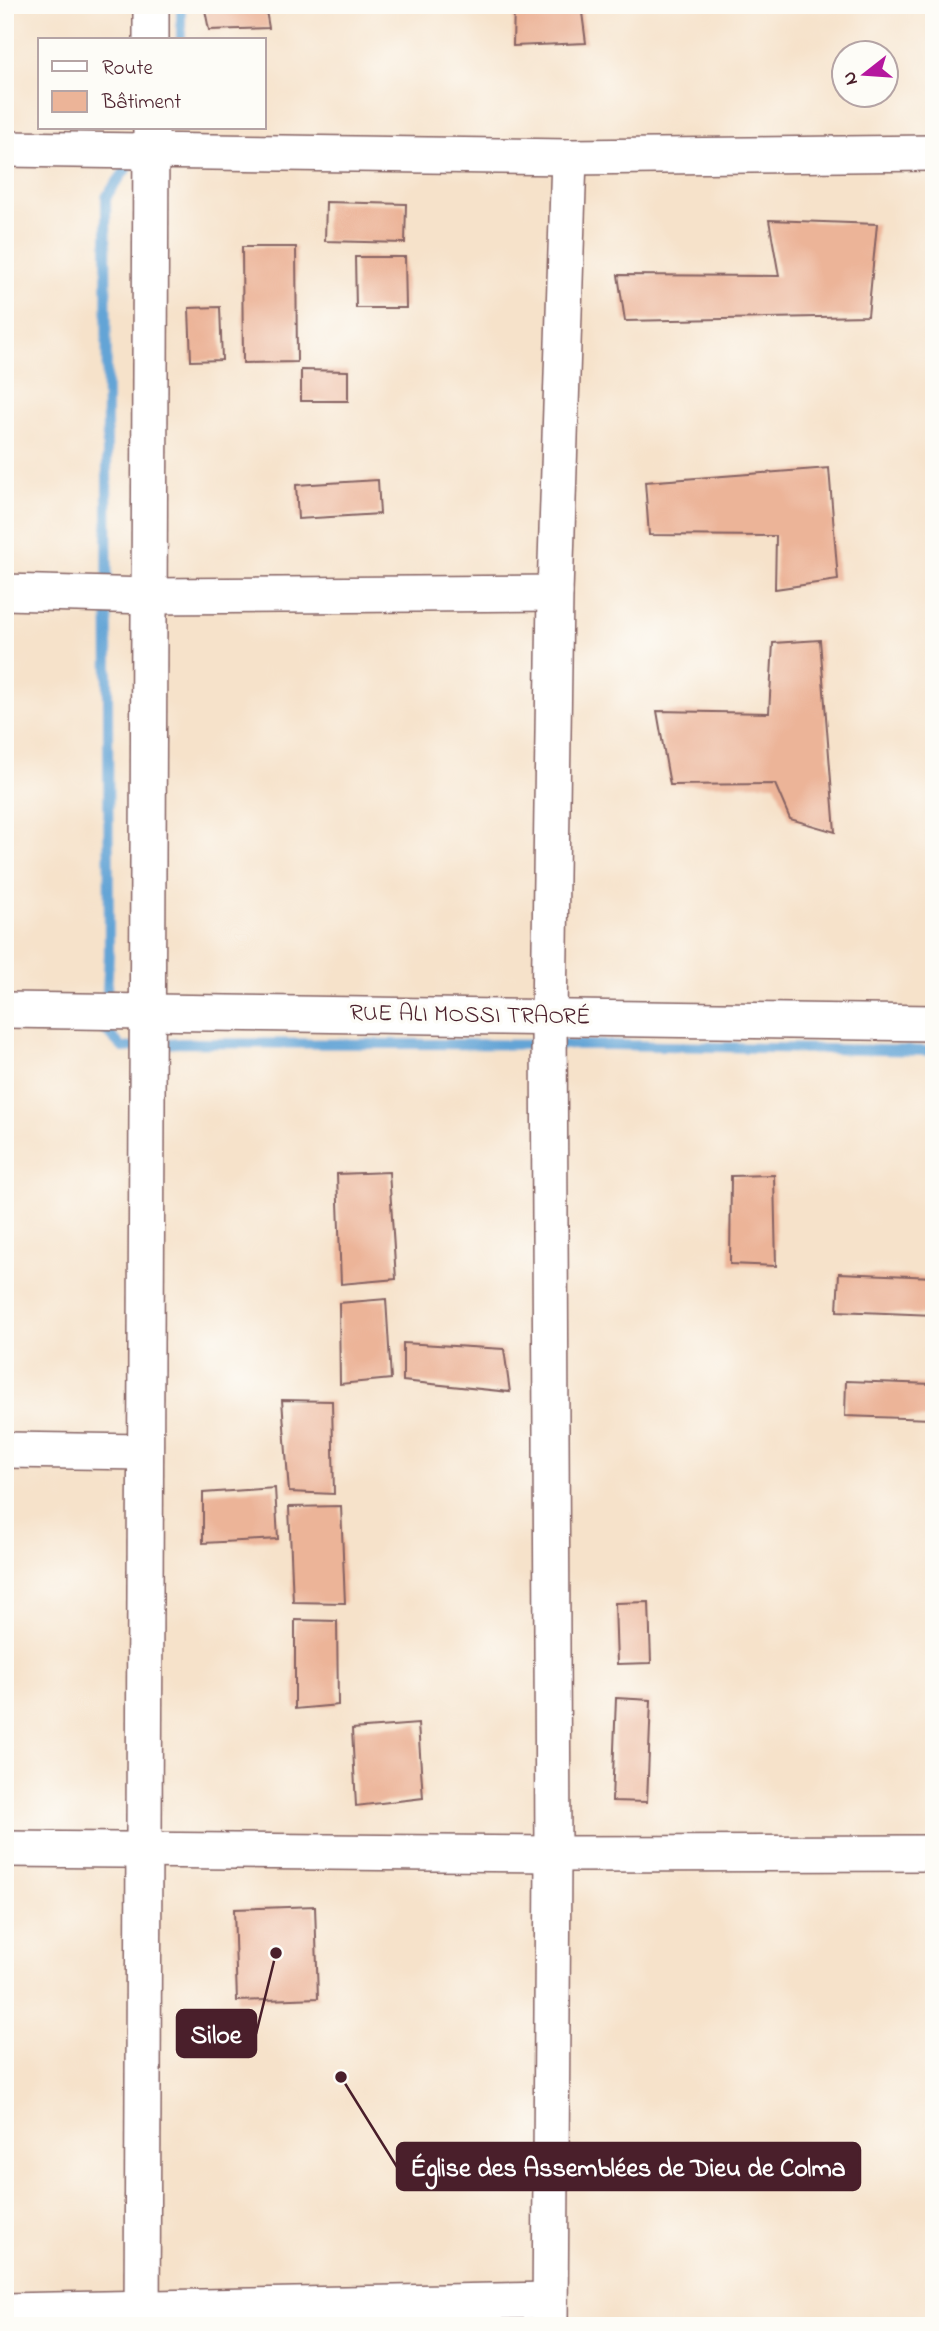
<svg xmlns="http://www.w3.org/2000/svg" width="939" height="2331" viewBox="0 0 939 2331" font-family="'Indie Flower',sans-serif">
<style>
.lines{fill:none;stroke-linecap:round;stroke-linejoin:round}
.stream{stroke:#63a4d6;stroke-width:10}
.building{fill:#ecb498}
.minor-casing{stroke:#866363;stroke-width:38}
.minor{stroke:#fff;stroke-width:35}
.labels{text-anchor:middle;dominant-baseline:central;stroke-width:7;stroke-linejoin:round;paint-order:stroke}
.street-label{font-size:24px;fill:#4a1f2b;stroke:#fdfcf7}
.leader{fill:none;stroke:#4a1f2b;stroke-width:2.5}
.callout-dot{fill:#4a1f2b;stroke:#fdfcf7;stroke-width:2.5}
.callout{fill:#4a1f2b;stroke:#4a1f2b;stroke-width:2.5}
.callout-label{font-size:26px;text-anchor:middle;font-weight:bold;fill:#fff}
</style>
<rect width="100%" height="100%" fill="#fdfcf7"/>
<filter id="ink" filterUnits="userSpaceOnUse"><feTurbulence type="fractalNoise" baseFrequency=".0143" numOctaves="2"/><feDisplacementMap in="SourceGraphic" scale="14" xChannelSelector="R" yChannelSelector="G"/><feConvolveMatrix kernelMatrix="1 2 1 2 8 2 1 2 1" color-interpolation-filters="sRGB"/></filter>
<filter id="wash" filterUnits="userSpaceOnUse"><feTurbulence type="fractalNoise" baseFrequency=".00686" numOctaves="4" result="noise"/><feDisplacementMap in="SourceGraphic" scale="28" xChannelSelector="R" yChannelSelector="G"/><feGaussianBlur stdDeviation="1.57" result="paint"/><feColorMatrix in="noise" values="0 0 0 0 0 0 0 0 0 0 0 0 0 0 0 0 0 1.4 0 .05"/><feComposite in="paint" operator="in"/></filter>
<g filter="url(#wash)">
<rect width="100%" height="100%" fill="#f6e2ca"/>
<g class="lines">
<g class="stream">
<polyline points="181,40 181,5"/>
<polyline points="135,157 106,197 109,954 105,1030 123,1048 179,1043 613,1045 934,1051"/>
</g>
</g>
<g id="blocks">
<g class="building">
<polygon points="204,5 265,5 269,28 209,30"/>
<polygon points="514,5 581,5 586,43 513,46"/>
<polygon points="326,202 406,204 405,243 325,241"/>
<polygon points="769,220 877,224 868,316 625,321 618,275 779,276"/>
<polygon points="242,247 296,247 297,362 243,363"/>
<polygon points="355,257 405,257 406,308 356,308"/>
<polygon points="220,307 222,360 191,361 189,308"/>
<polygon points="301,370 348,371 348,401 301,401"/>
<polygon points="829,468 838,580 775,589 776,536 649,535 645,482"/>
<polygon points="378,480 380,514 298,519 296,485"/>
<polygon points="820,640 835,832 790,819 775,784 670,785 657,711 769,713 773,643"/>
<polygon points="389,1172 396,1279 341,1284 337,1174"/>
<polygon points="774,1175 776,1266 730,1264 731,1176"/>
<polygon points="839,1273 934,1277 934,1315 837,1311"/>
<polygon points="386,1299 391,1379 340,1384 339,1303"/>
<polygon points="403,1343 504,1349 510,1392 403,1381"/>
<polygon points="846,1381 933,1384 932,1419 845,1416"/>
<polygon points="282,1400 332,1401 334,1494 289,1492"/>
<polygon points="275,1488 278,1539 203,1543 203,1493"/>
<polygon points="341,1506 345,1603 293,1602 289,1507"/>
<polygon points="649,1602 651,1663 617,1664 615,1603"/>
<polygon points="295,1620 337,1621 338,1705 295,1709"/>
<polygon points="616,1698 651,1700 647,1802 612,1801"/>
<polygon points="418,1724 423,1798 356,1806 352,1729"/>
<polygon points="315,1906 318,1998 237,2001 234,1909"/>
</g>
</g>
</g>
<g filter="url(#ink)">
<use href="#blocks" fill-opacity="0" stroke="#866363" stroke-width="2"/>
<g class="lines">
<g class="minor-casing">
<g id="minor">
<polyline points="151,40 151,5"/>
<polyline points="5,149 569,157 934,153"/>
<polyline points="5,592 149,596 555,593"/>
<polyline points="5,1010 934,1023"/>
<polyline points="5,1450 145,1452"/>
<polyline points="5,1849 553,1854 934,1853"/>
<polyline points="5,2311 549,2300"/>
<polyline points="142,2326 151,128"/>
<polyline points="550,2326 553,1854 549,1017 555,593 569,157"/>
</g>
</g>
<use href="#minor" class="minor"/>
</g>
</g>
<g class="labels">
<g class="street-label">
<text transform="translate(470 1016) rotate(1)">RUE ALI MOSSI TRAORÉ</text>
</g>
</g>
<path class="leader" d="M276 1953L256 2034M341 2077L397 2167"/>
<g class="callout-dot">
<circle cx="276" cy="1953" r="7"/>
<circle cx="341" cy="2077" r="7"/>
</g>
<g class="callout">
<rect x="177" y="2010" width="79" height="47" rx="7"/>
<rect x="397" y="2143" width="463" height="47" rx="7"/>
</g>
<g class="callout-label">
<text x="216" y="2043">Siloe</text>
<text x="628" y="2176">Église des Assemblées de Dieu de Colma</text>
</g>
<rect width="939" height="2331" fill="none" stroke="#fdfcf7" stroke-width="28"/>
<rect x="38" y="38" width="228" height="91" fill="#fdfcf7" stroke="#b5a4a5" stroke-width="2"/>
<rect x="52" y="61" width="35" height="10" fill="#ffffff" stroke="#b5a4a5" stroke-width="2"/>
<text x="102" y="74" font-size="21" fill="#4a1f2b">Route</text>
<rect x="52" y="91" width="35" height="21" fill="#ecb498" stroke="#b5a4a5" stroke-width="2"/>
<text x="102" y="108" font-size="21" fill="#4a1f2b">Bâtiment</text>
<g transform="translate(865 74) rotate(253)"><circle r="33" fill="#fdfcf7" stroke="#b5a4a5" stroke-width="2"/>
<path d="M0-5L12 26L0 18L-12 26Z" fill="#b5179e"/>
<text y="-10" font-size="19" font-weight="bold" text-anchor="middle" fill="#4a1f2b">N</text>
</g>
</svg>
